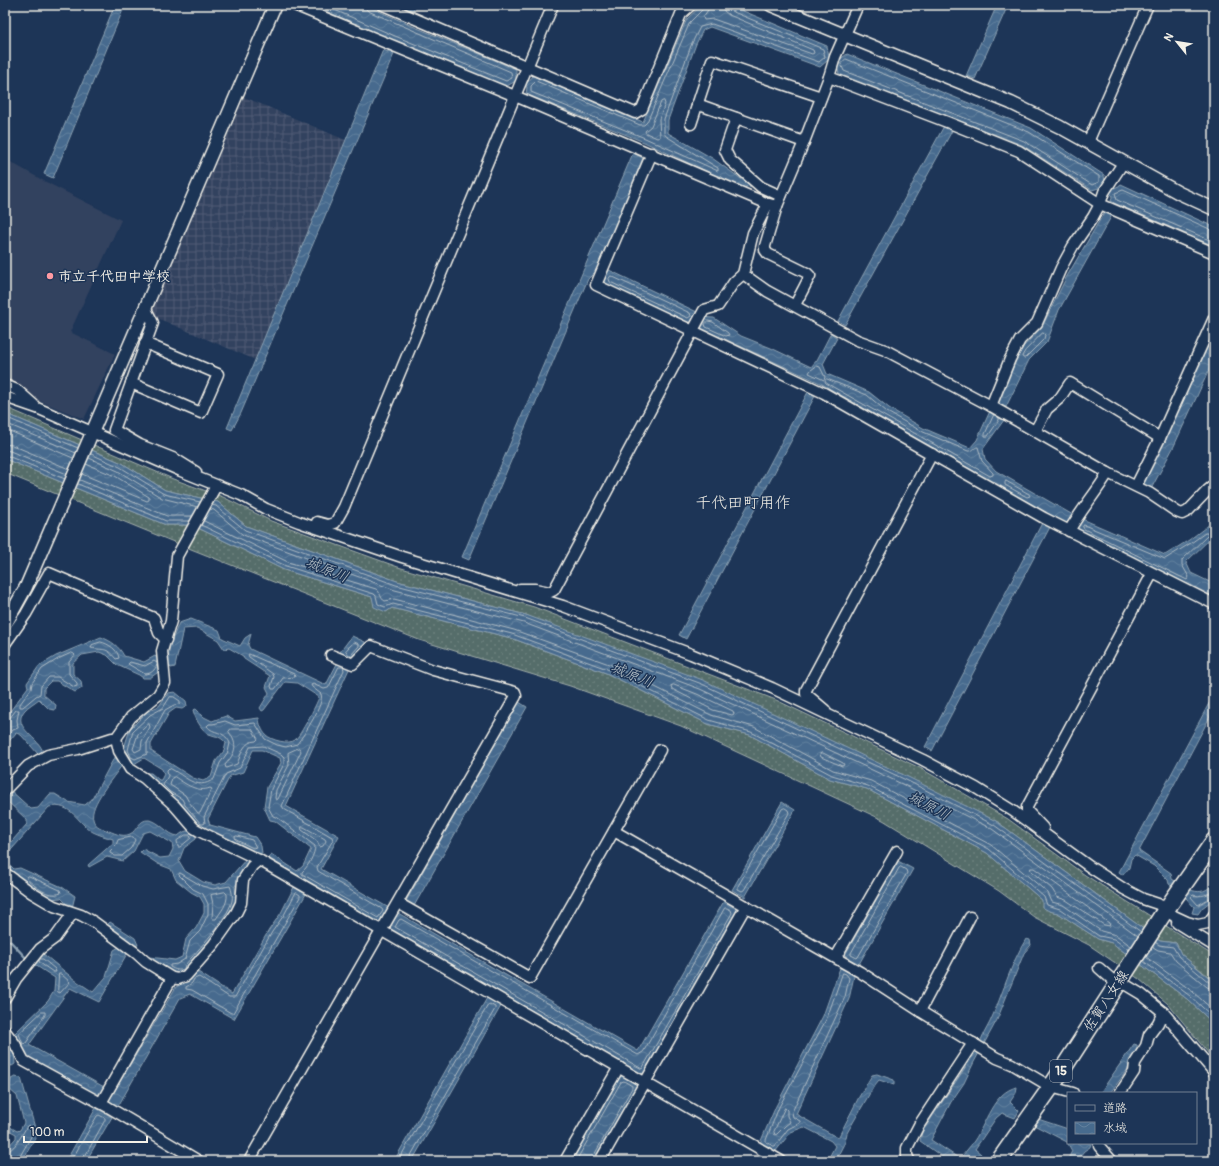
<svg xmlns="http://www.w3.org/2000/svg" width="1219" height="1166" viewBox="0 0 1219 1166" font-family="Pangolin,'Klee One',sans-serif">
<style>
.built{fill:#33425f}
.industrial{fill:url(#industrial-grid)}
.grass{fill:url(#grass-dots);stroke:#a4afa9}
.water{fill:url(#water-waves);stroke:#8ca1b2}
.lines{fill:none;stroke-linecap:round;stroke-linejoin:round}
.shore{stroke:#afbbc4;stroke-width:1}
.stream{stroke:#8ca1b2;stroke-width:2.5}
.minor-casing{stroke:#f4f1e8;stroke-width:13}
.tertiary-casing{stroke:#f4f1e8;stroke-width:15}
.primary-casing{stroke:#f4f1e8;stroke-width:19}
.minor{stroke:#1d3557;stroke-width:10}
.tertiary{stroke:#1d3557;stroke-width:12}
.primary{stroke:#1d3557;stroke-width:16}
.poi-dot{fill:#ff9aa2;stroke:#1d3557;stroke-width:1.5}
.labels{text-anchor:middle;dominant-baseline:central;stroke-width:3;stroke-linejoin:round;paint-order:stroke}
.shield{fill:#1d3557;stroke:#b4b9bc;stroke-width:1}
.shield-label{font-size:13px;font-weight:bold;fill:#f4f1e8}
.poi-label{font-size:14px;font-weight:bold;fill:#f4f1e8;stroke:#1d3557;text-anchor:start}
.street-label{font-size:14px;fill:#f4f1e8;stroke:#1d3557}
.water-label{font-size:15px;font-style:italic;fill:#b7c2c8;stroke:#1d3557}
.quarter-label{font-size:16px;fill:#f4f1e8;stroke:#1d3557}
</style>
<defs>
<pattern id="industrial-grid" width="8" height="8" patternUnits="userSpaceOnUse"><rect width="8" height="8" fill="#33425f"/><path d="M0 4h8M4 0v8" fill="none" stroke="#515e76"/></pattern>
<pattern id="grass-dots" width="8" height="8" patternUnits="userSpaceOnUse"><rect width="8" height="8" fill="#546d6a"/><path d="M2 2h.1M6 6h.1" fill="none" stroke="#6d827f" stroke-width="1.8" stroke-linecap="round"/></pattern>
<pattern id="water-waves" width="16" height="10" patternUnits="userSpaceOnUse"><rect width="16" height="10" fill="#476b8e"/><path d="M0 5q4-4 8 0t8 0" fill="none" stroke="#62819e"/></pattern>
</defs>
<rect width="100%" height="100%" fill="#1d3557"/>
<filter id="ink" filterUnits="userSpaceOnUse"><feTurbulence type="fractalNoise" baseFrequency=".025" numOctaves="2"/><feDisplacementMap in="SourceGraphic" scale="8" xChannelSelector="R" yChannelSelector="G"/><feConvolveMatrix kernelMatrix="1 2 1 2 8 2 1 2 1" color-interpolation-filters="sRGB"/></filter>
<g filter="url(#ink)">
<polygon class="built" points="5,159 44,181 121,220 70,332 115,354 84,419 5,387"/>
<polygon class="industrial" points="244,97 350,142 258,361 150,315"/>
<g class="grass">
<polygon points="5,407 173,479 223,497 271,521 398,567 534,607 776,700 920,768 1008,819 1085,875 1214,956 1214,981 1181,954 1176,943 1160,941 996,821 526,615 397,581 246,526 218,502 165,490 122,463 5,413"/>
<polygon points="5,459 166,525 192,525 284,570 372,597 386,612 392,608 511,638 606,673 708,724 750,735 830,779 867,789 987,853 1042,900 1049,911 1058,913 1098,939 1112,943 1187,999 1214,1024 1214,1060 1168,1004 1139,979 1089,945 1034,917 999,891 883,820 681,726 570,686 419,640 186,547 5,473"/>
</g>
<g class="water">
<polygon points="115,5 125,5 53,178 44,174"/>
<path d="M312,5H365L401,21L405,7L402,5H415L413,13L408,11L405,23L516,69V78L528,82L533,76L643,122L687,19L702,5H729L827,46L829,57L839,60L847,54L1031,128L1104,175L1105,183C1111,188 1114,190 1121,184L1214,227V246L1114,203L1111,201L1112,197L1110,192L1102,187L1092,190L1022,145L839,74L837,64L828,60L820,67L710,27L703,30L696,44L668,120V133L712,158L751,186L742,188L644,142L526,94L527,87L514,82L507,86L395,40L391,51L394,54L241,413L232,430L227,428L383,50L388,52L391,39Z"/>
<polygon points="997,5 1008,5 975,79 966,76"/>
<polygon points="944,126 953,129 845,325 838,321"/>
<polygon points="633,153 643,158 596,271 606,275 609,270 697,312 695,317 714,318 741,336 771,348 811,367 817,360 831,333 837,338 823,364 827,374 869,392 889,408 923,428 970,448 977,440 990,411 993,410 1021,349 1042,327 1066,278 1104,213 1109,212 1112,215 1059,310 1047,342 1029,360 1002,415 1004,420 983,449 985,459 996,471 1073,515 1071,520 1080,518 1165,555 1189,540 1214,521 1214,535 1186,562 1191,573 1214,584 1214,597 1076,529 1070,523 1066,524 818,382 603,283 605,278 594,273 588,279 469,560 462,557"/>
<polygon points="1214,331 1214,359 1174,446 1151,489 1142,483 1164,440"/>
<polygon points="808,392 815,396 686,639 679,635"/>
<polygon points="5,413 122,463 165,490 218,502 246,526 397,581 526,615 703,680 908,777 996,821 1160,941 1176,943 1181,954 1214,982 1214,1024 1187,999 1112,943 1098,939 1058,913 1049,911 1042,907 1042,900 987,853 867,789 830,779 750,735 708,724 606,673 511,638 392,608 386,612 374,607 372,597 284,570 192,525 166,525 5,459"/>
<polygon points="1042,523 1050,527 932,751 925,747"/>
<path d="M191,619L219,630L222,638L240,646L245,638L251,634L248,645L250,649L326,685L341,656L340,652L352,636L365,642V646L350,667L286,806L339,836L321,869L389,908L380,924L267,859L271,854L297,871L303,866L311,849L275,821L270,820L264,807L267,787L281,763L280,758L262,750H253L243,772L230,776L208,819L210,825L255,837L261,846L262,853L258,855L199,827L181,807L179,801L167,795L147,776L146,773H151L159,780H161L164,774L162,769L144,758L134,764L128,760L123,751L130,729L148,711L159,706L168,693L175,692L186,701L187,706L182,709L176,708L169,713L151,744V751L193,778L203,781L211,777L216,761L224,751L226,743C220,736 217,737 209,734C201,730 195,718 193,710L196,709L204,717L212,721L226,716L235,721L259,718C259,723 262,731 266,735C271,740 289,745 295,740C300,736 317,704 319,697L297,683L285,682L264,710L262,711L260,708L269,693L266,687L270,676L244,659L243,656L229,648L224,649L218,640L197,628L183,629L175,667L171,668L168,665L150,678H143L139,675L117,665L107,655L99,652L82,655L73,663V674L81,681L82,688L75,692L57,681H51L44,688V695L56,705L55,710L49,709L39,699C34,703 28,706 24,711C11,728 41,738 43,753L39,755L21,735L16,733L5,746V718L28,687L27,683L39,666L56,656L101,637C111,641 119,646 124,656L144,662L155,656L160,660L168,659L170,645L179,623Z"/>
<path d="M1214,694V709L1139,851L1171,873L1172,879C1186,888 1200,900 1214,883V899L1202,908L1198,914L1192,913L1194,907L1186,898L1169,884L1168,880L1154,866L1135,855L1131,859L1129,868L1123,875L1119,872Z"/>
<polygon points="519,702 527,707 414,906 406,901"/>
<path d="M114,758H119L122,761V765C114,777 89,805 93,819C94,825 100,828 106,830C113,832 122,838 130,834C137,831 139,819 149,820C160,821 167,835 178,836C185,830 189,829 196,835V839L184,848L179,861L185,871L203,882L215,885L226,882L246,859L251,861L235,886L236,901L233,910L213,938L188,968L194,975L198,972L232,994L269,930L281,913L294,887L306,894L234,1019L190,994L180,998L117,1108L108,1102L176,987L189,980L184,973C172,977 158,965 148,959L149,957L175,960L182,957L186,939L196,928L204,913V904L200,897L191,892L176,880L171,869L158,864L140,852L143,849L160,858L169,857L173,849L172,843L150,831L143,833L134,851L123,861L107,857L89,867L88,865L113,843V839C106,837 99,835 93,832C77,823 72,802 49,807L5,857L9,864L14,869L20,868L62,887L75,896L72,908L67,906L65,902L61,898L50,899L34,891L5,865V849L27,824V820L5,799V781L9,789L31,809L38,808L50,794H55L68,802L85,805L92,799Z"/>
<polygon points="782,802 795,810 745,897 732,890"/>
<polygon points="898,861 913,869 859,964 851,960 845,955"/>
<polygon points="724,901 738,910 644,1075 389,929 398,913 638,1051"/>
<polygon points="110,922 135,938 138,945 133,946 115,935 107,925"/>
<path d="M1026,939L1030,940L1031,945L1024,953L997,1020L974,1062L964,1083L951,1102L931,1140L960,1159C964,1153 970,1147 974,1141C986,1124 993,1092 1017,1087L1016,1093L1010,1102L1019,1111L1015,1118L1002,1113L996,1118L975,1149L981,1154L979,1159L973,1158L966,1161H948L920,1141L922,1132L979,1047C981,1037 986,1030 990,1022C1003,994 1010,965 1026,939Z"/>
<polygon points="121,946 128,952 99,1002 70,988 29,1045 104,1087 102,1093 97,1096 29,1058 20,1046 14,1050 15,1064 12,1066 9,1065 9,1048 5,1043 5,1039 14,1034 48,1001 54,991 55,978 32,963 41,952 75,980 93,992 106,977 114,950"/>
<polygon points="840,968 847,970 854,976 849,999 796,1114 838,1138 859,1097 872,1075 877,1074 894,1080 894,1085 879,1080 874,1086 847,1133 845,1142 835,1161 827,1161 835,1146 831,1141 804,1127 791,1132 775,1152 760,1143 776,1106 823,1016"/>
<polygon points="487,998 501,1006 412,1161 394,1161"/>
<path d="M1134,1044L1137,1045C1140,1057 1117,1083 1110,1093H1100Z"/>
<polygon points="621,1074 639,1085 595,1161 571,1161"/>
<polygon points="15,1077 21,1078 37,1135 22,1161 5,1161 5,1150 16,1138 16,1134 5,1128 5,1124 17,1131 20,1130 24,1123 17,1096 9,1089 11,1079"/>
<polygon points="96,1108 112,1117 86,1161 66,1161"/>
<polygon points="1038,1119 1068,1129 1068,1143 1091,1143 1090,1147 1084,1151 1076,1161 1067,1161 1072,1151 1067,1142 1034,1125"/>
</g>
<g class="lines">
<g class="shore">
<polyline points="323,5 395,36 506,81 512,78 511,72 368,11 365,8 365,5"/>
<polyline points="704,5 703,9 690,22 647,122 644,125 640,125 536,81 531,86 531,92 645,138 718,171 718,168 666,136 664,133 664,119 692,43 700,27 712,24 819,62 825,57 823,49 731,11 728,8 728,5"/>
<polyline points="709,5 708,10 703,17 704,20 713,19 812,54 814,53 813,50 729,15 724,11 723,5"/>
<polygon points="846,59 1029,132 1099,176 1099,182 1092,185 1024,141 844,71 841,64"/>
<polygon points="664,101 665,104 659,119 660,137 657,138 646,133 645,131 651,126 661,102"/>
<polyline points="1214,231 1123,190 1115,193 1117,200 1214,242"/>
<polygon points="611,276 690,313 691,316 688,318 610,282 609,279"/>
<polygon points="708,321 713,322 728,333 729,335 726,336 706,327 705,324"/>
<polygon points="1043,333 1045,335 1044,339 1025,358 1023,358 1022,356 1025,351"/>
<polygon points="817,366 820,367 825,377 824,380 809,373 810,371"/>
<path d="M827,379L867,395L887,412L921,431L968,451C973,452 974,447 978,447L982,461L993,473V475L990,476L826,383L825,381Z"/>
<polyline points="994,414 985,434 985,436 988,436 999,420 999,417"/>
<polyline points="5,417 78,448"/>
<polyline points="5,423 76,453"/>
<polyline points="5,429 73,458"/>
<polyline points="5,444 12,445 69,469"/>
<polyline points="5,450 10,451 67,474"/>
<polyline points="91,454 120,467 164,494 200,502"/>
<polyline points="5,455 65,479"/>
<polyline points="89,458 118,471 162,498 198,507"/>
<polyline points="82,474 147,501 149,500 149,497 115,476 86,464"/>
<polyline points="80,480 167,516 192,516"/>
<polygon points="1006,481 1029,494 1030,496 1027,497 1005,485 1005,483"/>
<polyline points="78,484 166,521 190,521"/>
<polyline points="212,505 216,506 245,530 396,585 525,618 702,684 906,780 994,825 1141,932"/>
<polyline points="210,509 214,510 243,535 395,590 524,623 700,689 904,785 992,829 1138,936"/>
<path d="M204,521L288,562L376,589C381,592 380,599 385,601L394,599L514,630L609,664L711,715L754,727L833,770L871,781L991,845L1048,893L1052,902L1063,905L1101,931L1116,935L1131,946"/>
<polyline points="201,525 286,566 374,594 376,596 378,604 385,607 393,604 512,634 607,669 709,720 751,732 832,775 868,786 989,849 1044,897 1047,905 1060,909 1099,936 1114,939 1129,950"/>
<polygon points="1084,525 1165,559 1191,543 1205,533 1207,533 1208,535 1182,560 1182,565 1189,577 1187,580 1084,529 1083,527"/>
<path d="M101,642C109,644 118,650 119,658L116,659C105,646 105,651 91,648L92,645Z"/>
<polygon points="354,642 359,644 359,646 351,655 349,655 346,651"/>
<polygon points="72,653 74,654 75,655 69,662 69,674 77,683 77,686 74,687 58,677 49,677 41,686 40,694 36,696 23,707 20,707 20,704 31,689 32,683 42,669 58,659"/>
<polygon points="249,654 294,674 295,677 283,678 275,689 272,689 271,686 274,677 273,674 249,657"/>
<path d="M157,663L154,661L145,666L130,662L128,664L145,674C151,674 155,670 157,665"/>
<path d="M339,667H343L344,670L282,806L284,809L332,837L333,840L317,867L318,871L382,909L383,911L378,918L302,874V872C308,867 315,854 315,846L278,818L273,816L268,807L271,789L284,764V757L281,754L263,746L250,747L240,768L226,774L204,817L205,823L203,824H201L185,805L182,799L170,792L163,785L168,776L167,770L169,768C185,775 196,792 214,779L220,763L228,752L230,743C223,729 214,735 207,726L209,724H213L225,721L235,725L255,723L265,739L277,745L286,747L297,744C304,735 325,703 321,694L312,687L311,685L313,684L324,689L328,688Z"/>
<polygon points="674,685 697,694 733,711 734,714 732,715 713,710 672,689 671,686"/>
<polygon points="174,697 180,701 180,704 174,705 165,710 147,743 147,754 135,759 131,757 128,750 133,731 150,715 163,708 170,697"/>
<polyline points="5,720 9,719 16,710 19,710 17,720 18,728 13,730 5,740"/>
<polygon points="149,724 150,727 142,741 141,749 135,752 133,749 138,734"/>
<path d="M231,729H252L258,739L256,741C243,741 241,755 237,764L226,768L225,765C235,753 239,746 229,732Z"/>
<polygon points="299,748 301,751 278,799 276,800 275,798 276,790 289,765 288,753"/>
<polygon points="823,753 843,763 844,765 842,766 821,757 820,754"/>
<path d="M175,777C185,784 198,793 210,788L212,789L200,813H198L189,802L185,795L170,785L172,778Z"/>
<polygon points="785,808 788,810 789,813 744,890 742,891 738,889 738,886 782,809"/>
<polygon points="302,827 304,827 325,839 326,841 323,846 320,847 317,841 302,830"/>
<polygon points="186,835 190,835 191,838 180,847 178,847 177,841"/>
<polygon points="237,836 252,840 256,847 253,848 236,840 235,837"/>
<polygon points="133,837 135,840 131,848 122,856 115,856 110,853 110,851 116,845 118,840"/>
<polygon points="901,867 906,870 907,873 858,957 857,958 851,955 851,953 899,868"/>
<polygon points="1031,868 1034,868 1109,923 1110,926 1104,925 1066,900 1057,897 1052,889 1031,871"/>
<path d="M180,873L202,886L213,889L230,886C232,890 233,897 232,901C228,918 197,951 185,965L184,969C179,971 175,970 170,967V965L177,964L185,959L190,941L200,931L208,914V904L203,894L193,889L179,875Z"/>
<path d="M29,876L60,890L61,893C48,898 36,887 27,879V877Z"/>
<path d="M1214,890C1209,895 1200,897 1193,895L1191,897L1198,905L1210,898L1214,897"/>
<path d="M225,892L227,894C228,904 221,911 216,919H213L212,918L213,904L211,895Z"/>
<polygon points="297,893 300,895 300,897 233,1013 231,1013 192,990 186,989 186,987 192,983 194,979 199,977 229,997 235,997 272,932 284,915 295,894"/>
<polygon points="725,908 727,908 731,910 732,913 642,1069 395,927 399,920 401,919 638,1055 643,1052"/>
<polyline points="1155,942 1159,945 1173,947 1179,957 1210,983 1214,984"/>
<polyline points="1153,947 1158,950 1170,952 1176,961 1207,987 1214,989"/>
<polyline points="1146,957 1193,992 1214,1011"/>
<polygon points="41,959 43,959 55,969 56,972 53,972 40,963 39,961"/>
<polyline points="1143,961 1190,996 1214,1018"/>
<polygon points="843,973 846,974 849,978 845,997 792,1112 793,1117 800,1121 800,1123 788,1129 775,1146 773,1146 766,1142 766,1140 779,1107 827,1018"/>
<polygon points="59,974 61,974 70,982 60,993 58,992"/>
<polygon points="42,1012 45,1012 45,1015 26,1043 23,1044 19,1034"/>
<polygon points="785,1108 787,1110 787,1116 790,1122 785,1126 777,1134 775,1135 774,1132"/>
<path d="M5,1153C14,1151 23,1133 27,1126L29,1125L32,1135L19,1158V1161"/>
<polyline points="71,1161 97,1116 99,1115 105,1118 105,1120 84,1158 83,1161"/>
<polyline points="398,1161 488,1005 490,1004 495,1007 495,1009 410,1157 409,1161"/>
<polyline points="576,1161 621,1082 624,1081 632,1086 632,1088 593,1157 592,1161"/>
</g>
<polyline class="stream" points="5,939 11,942 26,958"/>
<g class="minor-casing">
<g id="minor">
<polyline points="294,5 515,96 768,204 777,206"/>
<polyline points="383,5 635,113 642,109 681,14 691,5"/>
<polyline points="829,77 947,122 1019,151 1100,204 1214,253"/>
<polyline points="697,104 804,142"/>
<polyline points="736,118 725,150 730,160 761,187 781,196"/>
<polyline points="691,124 712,60 821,97"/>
<polyline points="1088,142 1148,5"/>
<polyline points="652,153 596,285 824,393 1044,518 1214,604"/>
<polyline points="743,274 767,291 857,340 885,350 991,406 1108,473 1149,493 1177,512 1182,514 1188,511 1208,490 1214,485"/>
<polyline points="795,305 810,276 807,273 768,254 765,250 765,246 777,206 804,142 829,77 835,57 858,5"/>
<polyline points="145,307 153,323 114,430 140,445 175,459 196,472"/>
<polyline points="131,383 201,413 218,374 145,343"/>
<polyline points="5,385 17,390 34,405"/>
<polyline points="5,397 37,408 181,471 241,495 266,509 299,522 402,557 563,606 691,654 772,688 923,760 976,788 1013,811 1090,867 1124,889 1143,899 1158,904 1174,916 1187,922 1198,925 1208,923 1214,915"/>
<polyline points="991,406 1010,359 1020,340 1037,323 1061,268 1073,246 1093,217 1100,204 1104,192 1123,163"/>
<polyline points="1035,431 1047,409 1060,398 1070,383 1160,438"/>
<polyline points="216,486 177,556 171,621 162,651 165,683 158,695 131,717 116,738 119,751 130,769 144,778 175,806 194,828 199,831 259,860 781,1161"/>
<polyline points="1136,486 1160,438 1214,318"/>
<polyline points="317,522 328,525 335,523 344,507 553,5"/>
<path d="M1069,531C1081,510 1096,493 1108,473"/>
<polyline points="520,589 535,589 550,592 554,590 704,310 718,306 734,282 743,274 753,233 768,204"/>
<polyline points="5,644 26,614 49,573 154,618 159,633 166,640"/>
<polyline points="825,710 806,694 806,690 932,454"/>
<polyline points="5,790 28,766 48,755 78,749 112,738 116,738"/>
<polyline points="1043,828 1027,811 1027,807 1152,574"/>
<polyline points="614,831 860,972 920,1011 997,1058 1012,1064 1051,1087 1073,1093"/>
<polyline points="5,873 32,893 54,906 81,915 94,922 136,953 146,962 172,978 178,979 186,976 214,944 236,913 241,903 243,880 252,866 259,860"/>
<polyline points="398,903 530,978 660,750"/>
<polyline points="1177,923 1214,946"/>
<polyline points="836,957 897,851"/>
<polyline points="1099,968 1117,984 1126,985 1141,994 1163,1012 1214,1072"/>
<polyline points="5,998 16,979 40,949 55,938 73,913"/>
<polyline points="920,1011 970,917"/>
<polyline points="5,1031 15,1044 24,1061 108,1107 199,1161"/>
<polyline points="1120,1093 1134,1072 1135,1063 1146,1046 1149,1035 1158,1023 1163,1012"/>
<polyline points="101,1103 172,978"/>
<polyline points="1099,1143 1099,1146 1112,1161"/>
<polyline points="249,1161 516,696 515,692 433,670 371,646 353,664 331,655"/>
<polyline points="565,1161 619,1067"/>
<polyline points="600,1161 746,906"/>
<polyline points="910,1161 907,1156 907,1148 919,1125 973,1043"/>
</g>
</g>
<g class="tertiary-casing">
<g id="tertiary">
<polyline points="771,5 1011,103 1060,127 1179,193 1214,209"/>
<polyline points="5,625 26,587 275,5"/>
</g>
</g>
<g class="primary-casing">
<polyline id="primary" points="999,1161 1051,1087 1163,914 1214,841"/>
</g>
<use href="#minor" class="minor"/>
<use href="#tertiary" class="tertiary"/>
<use href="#primary" class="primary"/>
</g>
</g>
<circle class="poi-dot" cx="50" cy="276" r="4"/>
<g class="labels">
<rect class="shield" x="1050" y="1060" width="22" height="22" rx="3"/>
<g class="shield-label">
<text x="1061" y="1071">15</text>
</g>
<g class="poi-label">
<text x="58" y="276">市立千代田中学校</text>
</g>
<g class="street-label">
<text transform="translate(1106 1001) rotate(-57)">佐賀八女線</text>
</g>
<g class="water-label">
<text transform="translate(327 570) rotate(22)">城原川</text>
<text transform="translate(632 675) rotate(22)">城原川</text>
<text transform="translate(929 806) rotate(28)">城原川</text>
</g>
<g class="quarter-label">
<text x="743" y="503">千代田町用作</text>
</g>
</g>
<rect width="1219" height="1166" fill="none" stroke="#1d3557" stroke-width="20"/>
<rect x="10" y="10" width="1199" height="1146" fill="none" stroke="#f4f1e8" stroke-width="1.5" filter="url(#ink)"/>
<rect x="1067" y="1092" width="130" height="52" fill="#1d3557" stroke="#738091"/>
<rect x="1075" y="1105" width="20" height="6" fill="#1d3557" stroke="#738091"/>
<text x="1103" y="1112" font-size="12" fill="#f4f1e8">道路</text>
<rect x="1075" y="1122" width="20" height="12" fill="url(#water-waves)" stroke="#738091"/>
<text x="1103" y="1132" font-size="12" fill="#f4f1e8">水域</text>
<g transform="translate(1177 42) rotate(300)" stroke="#1d3557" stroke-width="3" paint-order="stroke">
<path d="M0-3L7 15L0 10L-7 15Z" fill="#f4f1e8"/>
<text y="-6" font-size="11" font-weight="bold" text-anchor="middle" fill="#f4f1e8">N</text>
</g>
<path d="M24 1136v6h123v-6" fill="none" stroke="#f4f1e8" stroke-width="2"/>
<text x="30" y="1136" font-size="12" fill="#f4f1e8" stroke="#1d3557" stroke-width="3" paint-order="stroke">100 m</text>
</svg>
